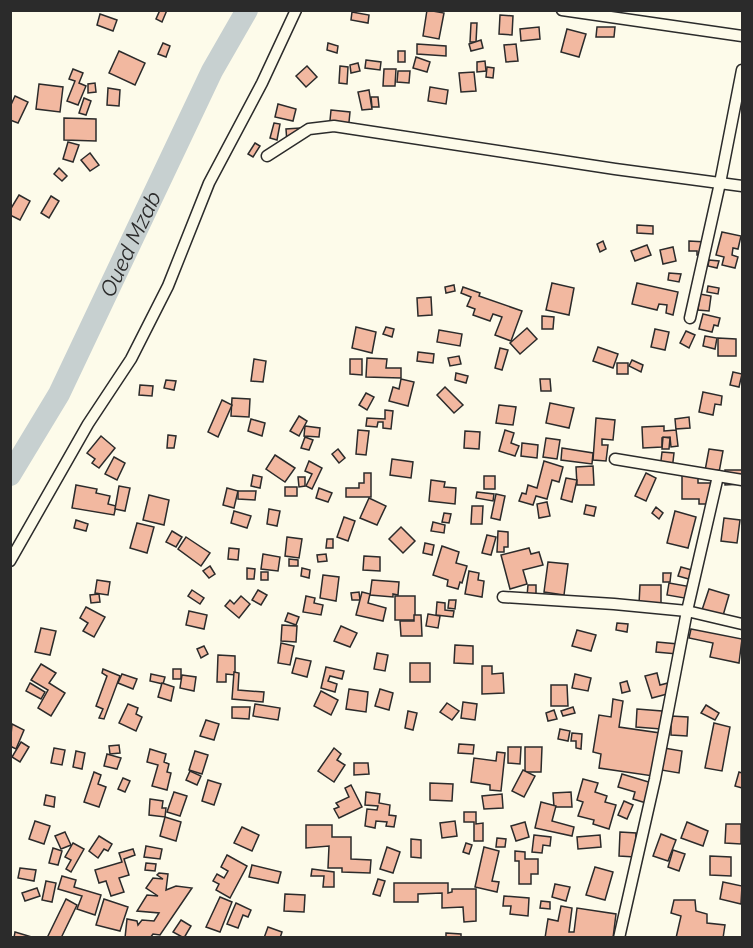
<svg xmlns="http://www.w3.org/2000/svg" width="753" height="948" viewBox="0 0 753 948" font-family="Raleway,sans-serif">
<style>
.lines{fill:none;stroke-linecap:round;stroke-linejoin:round}
.river{stroke:#c7d0d0;stroke-width:22}
.building{fill:#f2b8a0;stroke:#2b2b2b;stroke-width:1.5}
.minor-casing{stroke:#2b2b2b;stroke-width:13}
.minor{stroke:#fdfbea;stroke-width:10}
.labels{text-anchor:middle;dominant-baseline:central;stroke-width:4.5;stroke-linejoin:round;paint-order:stroke}
.water-label{font-size:22px;font-style:italic;fill:#2b2b2b;stroke:#fdfbea}
</style>
<rect width="100%" height="100%" fill="#fdfbea"/>
<g class="lines">
<path class="river" id="s1" d="M10,475L59,394L212,71L247,10"/>
</g>
<g class="building">
<polygon points="160,10 167,10 162,22 156,19"/>
<polygon points="427,10 444,13 439,39 423,36"/>
<polygon points="352,12 369,15 368,23 351,20"/>
<polygon points="100,14 117,20 113,31 97,25"/>
<polygon points="500,15 513,16 512,35 499,34"/>
<polygon points="471,23 477,23 476,42 470,42"/>
<polygon points="539,27 540,39 521,41 520,29"/>
<polygon points="597,27 615,27 614,37 596,37"/>
<polygon points="567,29 586,34 579,57 561,52"/>
<polygon points="481,40 483,48 471,51 469,44"/>
<polygon points="163,43 170,46 166,57 158,54"/>
<polygon points="328,43 338,46 337,53 327,50"/>
<polygon points="417,44 446,46 446,56 417,54"/>
<polygon points="516,44 518,61 506,62 504,45"/>
<polygon points="119,51 145,63 135,85 109,73"/>
<rect x="398" y="51" width="7" height="11"/>
<polygon points="416,57 430,62 427,72 413,68"/>
<polygon points="366,60 381,62 380,70 365,68"/>
<polygon points="485,61 486,71 477,72 477,62"/>
<polygon points="358,63 360,71 351,73 350,65"/>
<polygon points="307,66 317,77 306,87 296,76"/>
<polygon points="340,66 348,67 347,84 339,83"/>
<polygon points="487,67 494,68 493,78 486,77"/>
<polygon points="73,69 83,73 79,83 86,86 78,105 67,101 75,81 69,79"/>
<polygon points="384,69 396,69 395,86 383,86"/>
<polygon points="398,71 410,71 409,83 397,82"/>
<polygon points="474,72 476,91 461,92 459,73"/>
<polygon points="95,83 96,92 88,93 88,84"/>
<polygon points="39,84 63,87 60,112 36,109"/>
<polygon points="430,87 448,90 446,104 428,101"/>
<polygon points="108,88 120,90 119,106 107,105"/>
<polygon points="369,90 372,109 362,110 358,92"/>
<polygon points="15,96 28,102 18,123 10,120 10,107"/>
<polygon points="371,97 378,97 379,107 372,107"/>
<polygon points="84,98 91,101 86,115 79,113"/>
<polygon points="278,104 296,109 293,121 275,117"/>
<polygon points="331,110 350,112 348,132 329,131"/>
<polygon points="64,118 96,119 96,141 64,140"/>
<polygon points="274,123 280,124 277,140 270,138"/>
<polygon points="300,128 301,135 287,143 286,129"/>
<polygon points="68,142 79,145 73,162 63,159"/>
<polygon points="255,143 260,146 253,157 248,154"/>
<polygon points="90,153 99,165 90,171 81,160"/>
<polygon points="59,168 67,176 62,181 54,174"/>
<polygon points="19,195 30,201 20,220 10,215 10,210"/>
<polygon points="51,196 59,201 49,218 41,213"/>
<polygon points="637,225 653,226 653,234 637,233"/>
<polygon points="722,232 741,236 738,249 733,248 732,255 738,257 735,268 722,265 724,257 716,255"/>
<polygon points="603,241 606,249 600,252 597,244"/>
<polygon points="689,241 706,242 705,255 697,255 697,251 689,251"/>
<polygon points="647,245 651,255 635,261 631,251"/>
<polygon points="673,247 676,261 663,264 660,250"/>
<polygon points="709,260 719,261 717,268 708,266"/>
<polygon points="669,273 681,274 679,282 668,280"/>
<polygon points="552,283 574,288 569,315 546,310"/>
<polygon points="637,283 678,292 673,315 666,313 667,305 659,304 657,310 632,304"/>
<polygon points="454,285 455,291 446,293 445,287"/>
<polygon points="708,286 719,288 718,294 707,292"/>
<polygon points="463,287 480,293 479,296 522,311 511,341 495,335 502,317 493,314 490,321 473,315 475,309 467,306 471,297 461,293"/>
<polygon points="700,294 711,296 709,311 698,310"/>
<polygon points="431,297 432,315 418,316 417,298"/>
<polygon points="703,314 720,318 718,326 714,325 712,332 699,329"/>
<polygon points="542,316 554,317 553,329 542,329"/>
<polygon points="356,327 376,332 372,353 352,348"/>
<polygon points="386,327 394,329 392,337 383,334"/>
<polygon points="527,328 537,339 520,354 510,343"/>
<polygon points="655,329 669,332 665,350 651,347"/>
<polygon points="439,330 462,334 460,346 437,342"/>
<polygon points="686,331 695,335 689,348 680,343"/>
<polygon points="705,336 717,338 715,349 703,346"/>
<polygon points="718,338 736,339 736,356 718,356"/>
<polygon points="598,347 618,354 613,368 593,361"/>
<polygon points="500,348 508,350 502,370 495,368"/>
<polygon points="418,352 434,354 433,363 417,361"/>
<polygon points="459,356 461,364 450,366 448,358"/>
<polygon points="367,358 387,359 386,368 401,368 401,378 366,377"/>
<polygon points="254,359 266,361 263,382 251,381"/>
<polygon points="350,359 362,359 362,375 350,374"/>
<polygon points="632,360 643,365 641,372 629,366"/>
<rect x="617" y="363" width="11" height="11"/>
<polygon points="733,372 742,374 739,387 730,385"/>
<polygon points="456,373 468,376 466,383 455,380"/>
<polygon points="401,379 414,382 408,406 389,401 393,387 399,389"/>
<polygon points="540,379 550,379 551,391 541,391"/>
<polygon points="166,380 176,381 174,390 164,388"/>
<polygon points="140,385 153,386 152,396 139,395"/>
<polygon points="445,387 463,405 454,413 437,395"/>
<polygon points="703,392 722,396 721,405 715,404 713,415 699,412"/>
<polygon points="366,393 374,397 367,410 359,405"/>
<polygon points="232,398 250,399 249,417 231,416"/>
<polygon points="222,400 232,405 218,437 208,432"/>
<polygon points="550,403 574,408 569,428 546,423"/>
<polygon points="499,405 516,407 513,425 496,423"/>
<polygon points="385,410 393,411 391,429 383,428 383,422 378,422 377,427 366,426 367,418 385,419"/>
<polygon points="299,416 307,421 299,436 290,431"/>
<polygon points="689,417 690,428 676,429 678,446 671,447 670,437 662,438 662,447 643,448 642,427 664,426 664,431 676,430 675,419"/>
<polygon points="596,418 615,420 613,440 602,439 602,445 608,445 606,461 593,460"/>
<polygon points="251,419 265,423 262,436 248,431"/>
<polygon points="305,426 320,428 319,437 304,436"/>
<polygon points="358,430 369,431 366,455 356,454"/>
<polygon points="505,430 514,433 511,443 519,446 515,456 499,451"/>
<polygon points="465,431 480,432 479,449 464,448"/>
<polygon points="168,435 176,436 174,448 167,448"/>
<polygon points="101,436 115,448 99,468 92,463 95,459 87,453"/>
<polygon points="305,437 313,440 309,450 301,448"/>
<polygon points="663,437 670,438 669,449 662,449"/>
<polygon points="546,438 560,440 557,459 543,457"/>
<polygon points="522,443 538,445 537,458 521,456"/>
<polygon points="562,448 593,453 592,464 561,460"/>
<polygon points="338,449 345,458 339,463 332,454"/>
<polygon points="709,449 723,451 718,478 704,476"/>
<polygon points="662,452 674,453 672,470 660,469"/>
<polygon points="275,455 295,468 285,482 266,469"/>
<polygon points="114,457 125,463 117,480 105,474"/>
<polygon points="392,459 413,462 411,478 390,475"/>
<polygon points="309,461 322,468 312,489 306,486 312,474 305,471"/>
<polygon points="544,461 563,467 559,482 552,480 547,499 536,496 533,505 519,501 522,493 526,494 528,485 537,488"/>
<polygon points="593,466 594,485 577,485 576,467"/>
<polygon points="725,470 742,470 742,484 725,485"/>
<polygon points="364,473 371,473 371,497 346,497 346,488 359,488 359,483 364,483"/>
<polygon points="646,473 656,478 646,501 635,496"/>
<polygon points="682,474 698,474 698,483 712,483 712,504 699,504 699,499 682,499"/>
<polygon points="253,475 262,477 260,488 251,486"/>
<rect x="484" y="476" width="11" height="13"/>
<polygon points="298,477 305,477 305,486 299,487"/>
<polygon points="566,478 577,480 572,502 561,499"/>
<polygon points="431,480 445,482 444,487 456,488 455,504 429,501"/>
<polygon points="76,485 97,489 96,493 110,496 108,504 116,506 114,515 72,508"/>
<polygon points="119,486 130,488 125,511 115,509"/>
<rect x="285" y="487" width="12" height="9"/>
<polygon points="227,488 238,491 234,508 223,505"/>
<polygon points="319,488 332,493 328,502 316,498"/>
<polygon points="238,491 256,491 255,500 238,499"/>
<polygon points="477,492 494,494 493,501 476,498"/>
<polygon points="496,494 505,496 500,520 491,518"/>
<polygon points="149,495 169,500 164,525 143,520"/>
<polygon points="369,498 386,506 377,525 360,518"/>
<polygon points="547,502 550,516 539,518 537,504"/>
<polygon points="586,505 596,507 594,516 584,514"/>
<polygon points="472,506 483,506 482,524 471,524"/>
<polygon points="656,507 663,513 659,519 652,513"/>
<polygon points="269,509 280,511 277,526 267,524"/>
<polygon points="234,511 251,516 247,528 231,523"/>
<polygon points="675,511 696,517 688,548 667,543"/>
<polygon points="444,513 451,514 449,523 442,522"/>
<polygon points="344,517 355,521 348,541 337,537"/>
<polygon points="724,518 740,520 737,543 721,541"/>
<polygon points="76,520 88,524 86,531 74,528"/>
<polygon points="433,522 445,525 444,533 431,531"/>
<polygon points="137,523 154,527 147,553 130,548"/>
<polygon points="401,527 415,541 403,553 389,539"/>
<polygon points="172,531 182,537 176,547 166,542"/>
<polygon points="498,531 508,532 508,547 504,547 504,552 497,552"/>
<polygon points="487,535 496,537 491,555 482,553"/>
<polygon points="186,537 210,553 201,566 178,549"/>
<polygon points="287,537 302,539 299,558 285,556"/>
<polygon points="327,539 333,539 333,548 326,548"/>
<polygon points="425,543 434,545 432,555 423,553"/>
<polygon points="442,546 459,552 456,563 467,566 462,583 460,582 458,589 447,586 448,580 433,575"/>
<polygon points="229,548 239,549 238,560 228,559"/>
<polygon points="529,548 531,554 539,552 543,565 523,570 527,584 510,589 501,555"/>
<polygon points="263,554 280,557 278,571 261,569"/>
<polygon points="326,554 327,561 318,562 317,555"/>
<polygon points="364,556 380,557 380,571 363,570"/>
<polygon points="289,559 298,560 298,566 289,566"/>
<polygon points="548,562 568,564 564,595 544,592"/>
<polygon points="210,566 215,574 209,578 203,571"/>
<polygon points="681,567 699,572 696,581 678,576"/>
<polygon points="247,568 255,569 254,579 247,579"/>
<polygon points="302,568 310,570 309,578 301,576"/>
<polygon points="469,571 479,573 478,580 484,581 482,597 465,594"/>
<rect x="261" y="572" width="7" height="8"/>
<polygon points="663,573 671,573 670,582 663,582"/>
<polygon points="323,575 339,577 336,601 320,598"/>
<polygon points="97,580 110,582 108,595 95,593"/>
<polygon points="372,580 399,582 398,595 393,594 393,597 370,595"/>
<polygon points="669,583 692,587 690,599 667,595"/>
<polygon points="528,585 536,585 536,596 527,596"/>
<polygon points="640,585 661,585 661,604 639,604"/>
<polygon points="709,589 729,595 722,619 701,613"/>
<polygon points="192,590 204,598 200,604 188,596"/>
<polygon points="258,590 267,595 261,605 252,600"/>
<polygon points="359,592 360,600 352,600 351,593"/>
<polygon points="362,592 370,594 368,603 386,608 383,621 356,615"/>
<polygon points="99,594 100,602 91,603 90,595"/>
<polygon points="241,596 250,604 239,618 225,606 230,600 234,604"/>
<polygon points="306,596 315,598 314,603 323,605 321,615 303,612"/>
<rect x="395" y="596" width="20" height="24"/>
<polygon points="449,600 456,600 455,609 448,608"/>
<polygon points="437,602 445,603 445,610 454,611 453,617 436,615"/>
<polygon points="86,607 105,617 94,637 83,631 88,623 80,618"/>
<polygon points="189,611 207,615 204,629 186,625"/>
<polygon points="288,613 299,617 296,625 285,621"/>
<polygon points="428,614 440,616 438,628 426,626"/>
<polygon points="414,615 421,615 422,636 401,636 400,621 414,621"/>
<polygon points="617,623 628,624 627,632 616,630"/>
<polygon points="282,625 297,626 296,642 281,641"/>
<polygon points="341,626 357,633 350,647 334,641"/>
<polygon points="41,628 56,631 50,655 35,652"/>
<polygon points="691,629 742,639 739,663 710,657 713,643 689,638"/>
<polygon points="577,630 596,635 591,651 572,646"/>
<polygon points="657,642 678,644 677,654 656,652"/>
<polygon points="281,643 294,646 290,665 278,663"/>
<polygon points="455,645 473,646 473,664 454,663"/>
<polygon points="204,646 208,654 201,658 197,649"/>
<polygon points="377,653 388,655 385,671 374,669"/>
<polygon points="218,655 235,656 235,675 226,674 226,682 217,682"/>
<polygon points="296,658 311,661 307,677 292,673"/>
<rect x="410" y="663" width="20" height="19"/>
<polygon points="41,664 56,673 49,683 65,693 51,716 38,708 48,690 31,680"/>
<polygon points="482,666 492,666 492,674 503,673 504,693 482,694"/>
<polygon points="326,667 344,671 342,679 330,676 328,681 337,684 335,692 321,688"/>
<polygon points="103,669 120,676 104,719 99,718 103,709 96,706 107,676 102,673"/>
<rect x="173" y="669" width="8" height="10"/>
<polygon points="234,672 239,673 238,690 264,692 263,702 232,699"/>
<polygon points="657,673 660,685 668,683 671,693 652,698 645,676"/>
<polygon points="122,674 137,679 133,689 118,683"/>
<polygon points="151,674 165,677 163,684 150,681"/>
<polygon points="575,674 591,678 588,691 572,688"/>
<polygon points="182,675 196,677 194,691 180,688"/>
<polygon points="627,681 630,691 622,693 620,683"/>
<polygon points="30,683 45,692 41,699 26,691"/>
<polygon points="162,683 174,687 171,701 158,697"/>
<polygon points="551,685 567,685 568,706 551,706"/>
<polygon points="349,689 368,692 366,712 346,709"/>
<polygon points="380,689 393,693 389,710 375,706"/>
<polygon points="321,691 338,700 331,715 314,706"/>
<polygon points="613,699 623,701 619,727 660,733 653,776 599,768 601,754 593,752 599,715 611,717"/>
<polygon points="463,702 477,704 475,720 461,718"/>
<polygon points="447,703 459,711 452,720 440,712"/>
<polygon points="128,704 138,708 136,714 142,717 136,731 119,723"/>
<polygon points="255,704 280,708 278,720 253,716"/>
<polygon points="706,705 719,713 715,720 701,713"/>
<polygon points="232,707 250,707 249,719 232,718"/>
<polygon points="573,707 575,713 563,716 561,711"/>
<polygon points="637,709 662,711 661,729 636,727"/>
<polygon points="554,710 557,719 548,721 546,713"/>
<polygon points="408,711 417,713 413,730 405,728"/>
<polygon points="671,716 688,717 687,736 671,735"/>
<polygon points="206,720 219,724 214,740 200,736"/>
<polygon points="714,723 730,727 722,771 705,768"/>
<polygon points="12,724 24,730 16,749 10,746"/>
<polygon points="560,729 570,731 568,741 558,739"/>
<polygon points="572,733 582,734 581,749 576,748 576,741 571,741"/>
<polygon points="21,742 29,747 20,762 12,757"/>
<polygon points="459,744 474,745 473,754 458,753"/>
<polygon points="119,745 120,753 110,754 109,746"/>
<polygon points="508,747 521,747 520,764 508,763"/>
<polygon points="525,747 542,747 541,772 525,772"/>
<polygon points="54,748 65,750 62,765 51,763"/>
<polygon points="334,748 341,754 337,760 345,765 334,782 318,771"/>
<polygon points="664,748 682,751 679,773 661,770"/>
<polygon points="150,749 166,754 164,762 169,764 167,772 171,773 167,790 152,786 158,765 147,762"/>
<polygon points="76,751 85,753 82,769 73,767"/>
<polygon points="195,751 208,755 202,774 189,770"/>
<polygon points="497,752 505,753 501,791 490,790 490,785 471,782 474,758 496,761"/>
<polygon points="107,754 121,758 117,769 104,766"/>
<polygon points="354,763 368,763 369,774 354,775"/>
<polygon points="523,770 535,776 524,797 512,791"/>
<polygon points="190,771 201,776 197,785 186,780"/>
<polygon points="94,772 101,775 98,784 106,787 99,807 84,802"/>
<polygon points="739,772 742,773 742,788 735,786"/>
<polygon points="622,774 652,783 646,803 633,799 635,792 618,787"/>
<polygon points="123,778 130,781 125,792 118,789"/>
<polygon points="583,779 598,783 595,792 607,796 605,802 616,805 609,829 593,824 594,820 578,816 583,802 577,800"/>
<polygon points="208,780 221,784 214,805 202,801"/>
<polygon points="430,783 453,784 452,801 430,800"/>
<polygon points="351,785 362,807 339,818 334,809 339,807 336,803 349,797 345,788"/>
<polygon points="174,792 187,796 180,816 167,812"/>
<polygon points="366,792 380,794 379,803 390,805 389,815 396,816 394,827 386,826 387,822 376,821 375,828 365,826 367,809 377,810 378,806 365,805"/>
<polygon points="571,792 572,807 554,807 553,793"/>
<polygon points="502,794 503,808 484,809 482,796"/>
<polygon points="46,795 55,797 54,807 44,805"/>
<polygon points="150,799 163,801 162,808 166,808 165,817 149,815"/>
<polygon points="624,801 633,805 627,819 618,815"/>
<polygon points="541,802 556,806 552,821 574,827 572,836 535,828"/>
<polygon points="464,812 476,812 476,824 483,823 483,841 474,841 474,822 464,822"/>
<polygon points="165,817 181,822 176,841 160,836"/>
<polygon points="35,821 50,826 44,844 29,839"/>
<polygon points="455,821 457,836 442,838 440,823"/>
<polygon points="525,822 529,837 516,841 511,826"/>
<polygon points="687,822 708,831 703,846 681,838"/>
<polygon points="726,824 741,824 741,844 725,843"/>
<polygon points="306,825 332,825 332,837 351,837 351,859 371,860 370,873 342,872 342,868 328,868 329,846 306,848"/>
<polygon points="242,827 259,835 252,851 234,843"/>
<polygon points="65,832 71,845 61,849 55,836"/>
<polygon points="620,832 636,833 635,857 619,856"/>
<polygon points="661,834 676,840 668,861 653,856"/>
<polygon points="534,835 551,837 550,846 543,845 542,853 532,852"/>
<polygon points="600,835 601,847 578,849 577,837"/>
<polygon points="99,836 112,844 108,851 104,849 98,858 89,851"/>
<polygon points="497,838 506,839 505,847 496,847"/>
<polygon points="411,839 421,840 421,858 411,857"/>
<polygon points="73,843 84,849 71,872 66,869 71,860 65,857"/>
<polygon points="466,843 472,845 469,854 463,852"/>
<polygon points="146,846 162,849 160,859 144,857"/>
<polygon points="387,847 400,852 393,873 380,869"/>
<polygon points="484,847 499,851 492,881 499,882 497,892 475,887"/>
<polygon points="53,848 62,851 58,865 49,863"/>
<polygon points="133,849 135,855 124,859 129,875 119,878 124,892 111,896 106,881 99,883 95,870 122,862 119,853"/>
<polygon points="673,850 685,854 679,871 668,867"/>
<polygon points="515,851 525,852 525,859 538,859 538,874 531,874 531,884 519,884 519,861 515,861"/>
<polygon points="227,855 247,866 230,898 216,890 219,884 213,881 217,874 224,878 228,871 221,867"/>
<polygon points="710,856 731,857 731,876 710,875"/>
<polygon points="146,863 156,864 155,871 145,870"/>
<polygon points="252,865 281,872 278,883 249,877"/>
<polygon points="595,867 613,872 605,900 586,895"/>
<polygon points="20,868 36,870 34,881 18,878"/>
<polygon points="312,869 334,872 334,887 323,887 324,876 311,876"/>
<polygon points="159,873 168,874 166,890 176,886 192,888 160,935 153,934 150,938 125,938 127,919 137,921 138,925 142,920 154,921 159,913 137,911 147,895 158,896 146,888 153,878 163,879 157,875"/>
<polygon points="62,876 76,880 74,887 101,895 95,915 77,909 82,896 58,889"/>
<polygon points="378,879 385,881 380,896 373,894"/>
<polygon points="46,881 56,883 52,902 42,900"/>
<polygon points="723,882 742,886 741,904 720,899"/>
<polygon points="394,883 448,883 448,893 452,892 452,889 476,889 476,921 464,922 463,907 442,908 442,893 418,894 418,902 394,902"/>
<polygon points="555,884 570,887 566,901 552,897"/>
<polygon points="37,888 40,896 25,901 22,893"/>
<polygon points="285,894 305,895 304,912 284,911"/>
<polygon points="504,896 529,898 528,916 510,914 511,906 503,906"/>
<polygon points="220,897 232,902 220,932 206,927"/>
<polygon points="66,899 77,905 61,938 47,938"/>
<polygon points="104,899 128,907 120,931 96,925"/>
<polygon points="674,900 695,900 696,911 707,914 707,923 725,925 723,938 676,938 681,916 671,913"/>
<polygon points="541,901 550,902 550,909 540,908"/>
<polygon points="236,903 251,910 248,917 243,915 238,928 227,924"/>
<polygon points="561,906 572,908 569,932 574,932 577,908 616,914 613,938 545,938 548,919 558,921"/>
<polygon points="181,920 191,926 184,938 173,932"/>
<polygon points="268,927 282,932 280,938 264,938"/>
<polygon points="15,932 35,938 14,938"/>
<polygon points="446,933 461,934 461,938 446,938"/>
</g>
<g class="lines">
<g class="minor-casing">
<g id="minor">
<polyline points="562,10 742,36"/>
<polyline points="267,156 309,129 334,126 615,169 742,186"/>
<polyline points="690,318 720,183 742,70"/>
<polyline points="615,459 742,480"/>
<polyline points="10,561 88,424 131,359 168,286 209,183 262,83 296,10"/>
<polyline points="503,597 614,604 687,611 742,624"/>
<polyline points="619,938 655,779 687,611 718,476"/>
</g>
</g>
<use href="#minor" class="minor"/>
</g>
<g class="labels">
<g class="water-label">
<text stroke="none"><textPath href="#s1" startOffset="261">Oued Mzab</textPath></text>
</g>
</g>
<rect width="753" height="948" fill="none" stroke="#2b2b2b" stroke-width="24"/>
</svg>
